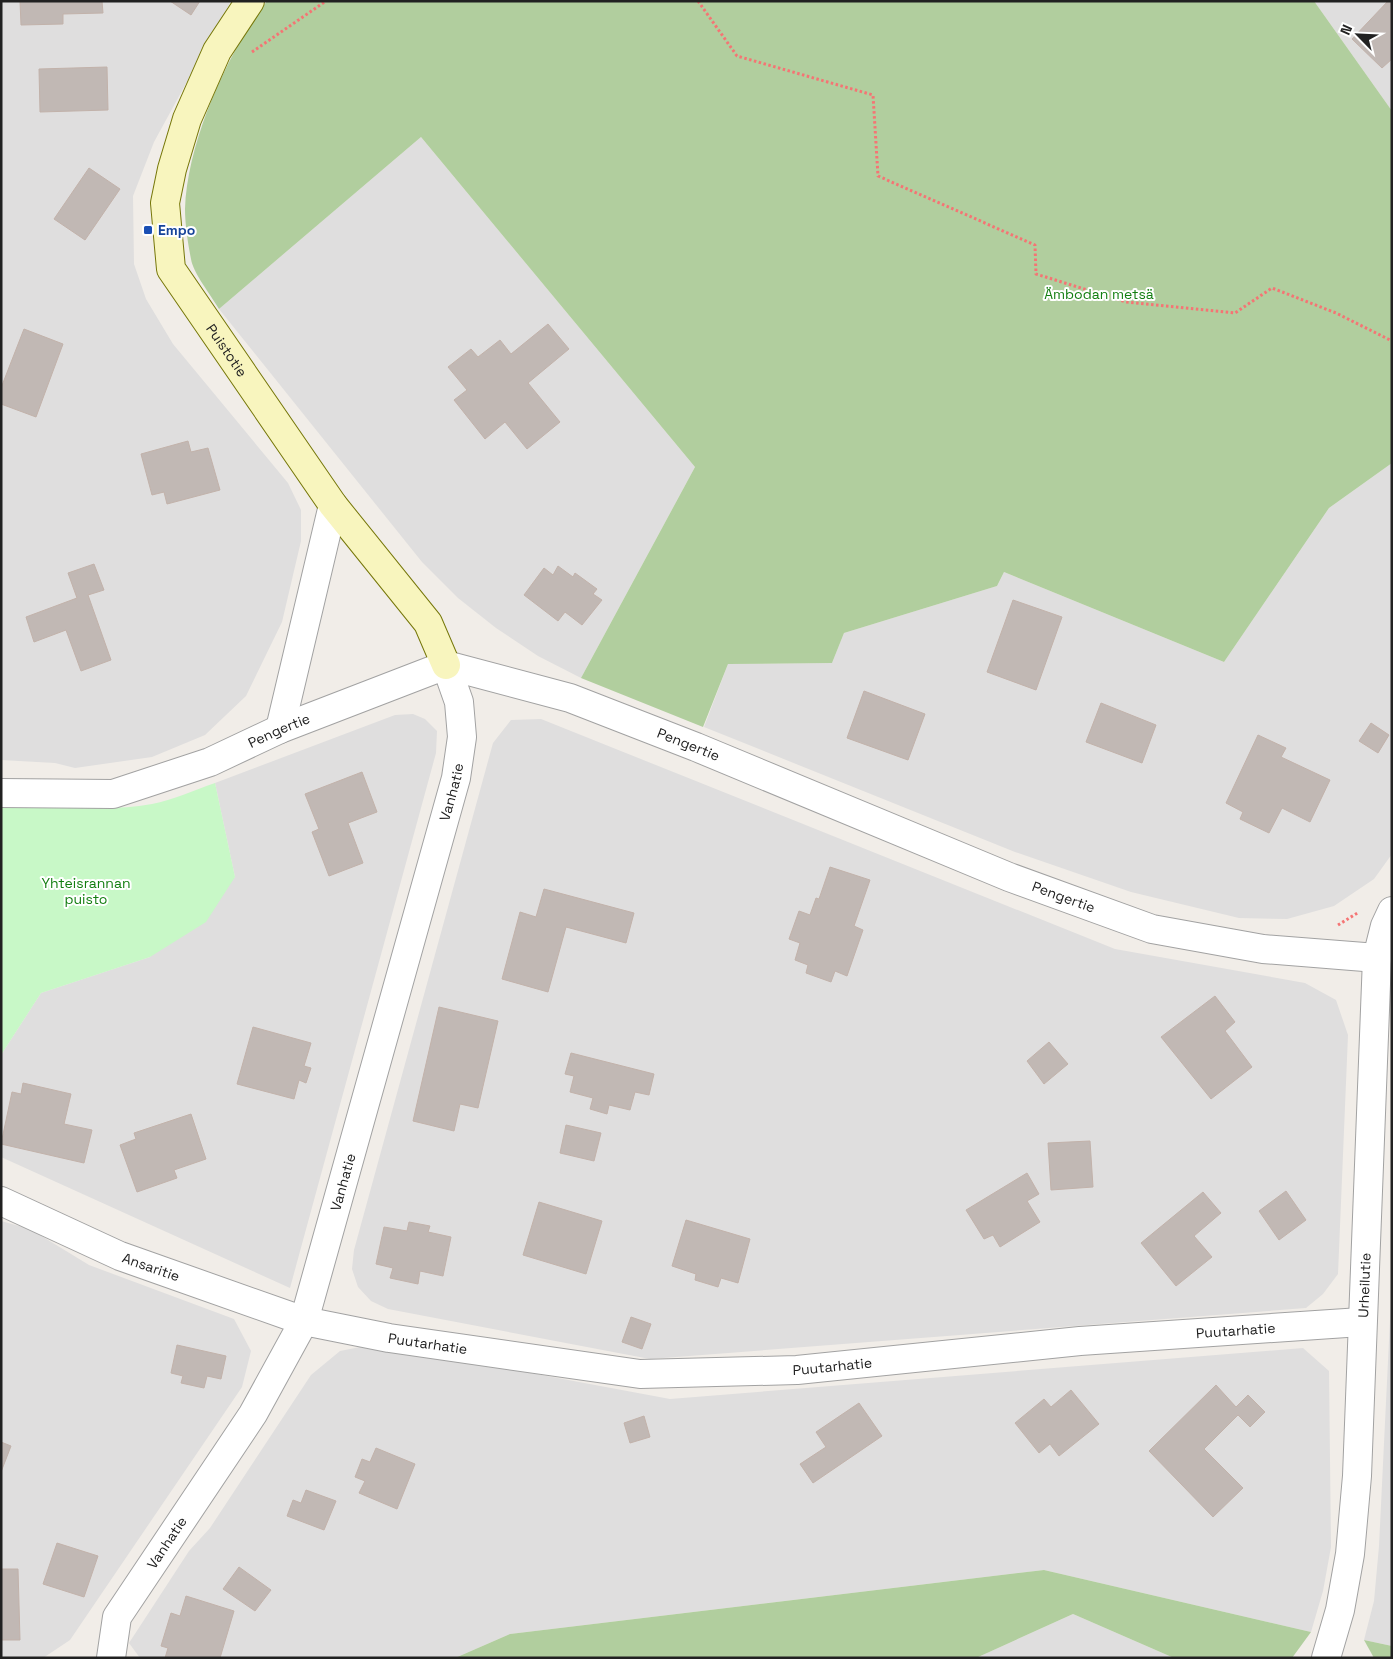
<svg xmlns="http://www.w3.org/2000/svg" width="1393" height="1659" viewBox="0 0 1393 1659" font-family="'Space Grotesk',sans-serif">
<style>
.residential{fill:#dfdede}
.forest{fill:#b1ce9e}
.park{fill:#c8f8c7}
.building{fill:#c1b8b4;stroke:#c2b2aa}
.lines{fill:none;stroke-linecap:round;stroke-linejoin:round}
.street-casing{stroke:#a2a2a2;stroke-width:30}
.secondary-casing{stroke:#767709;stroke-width:30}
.path{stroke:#f57474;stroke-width:3;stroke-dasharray:2.5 2.5;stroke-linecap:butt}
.street{stroke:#fff;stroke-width:28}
.secondary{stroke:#f8f5be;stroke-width:28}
.transit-dot{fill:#1a4fb4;stroke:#fff;stroke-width:2}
.labels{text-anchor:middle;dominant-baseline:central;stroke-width:4;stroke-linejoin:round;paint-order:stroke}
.transit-label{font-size:14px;font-weight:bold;fill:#164399;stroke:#fff;text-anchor:start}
.park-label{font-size:14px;fill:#127e10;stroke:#fff}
.street-label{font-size:14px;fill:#212121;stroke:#fff}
</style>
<rect width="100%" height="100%" fill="#f1ede8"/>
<g class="residential">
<polygon points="1,1 231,1 154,142 133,196 134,264 146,299 173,344 288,483 301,510 301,541 282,622 246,696 205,735 152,757 75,768 55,763 1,760"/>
<polygon points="1314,1 1392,1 1392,111"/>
<polygon points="421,137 695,467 581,678 538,656 496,628 458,598 422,562 219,309"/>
<polygon points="1392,463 1392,854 1374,879 1334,906 1287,919 1239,918 1131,892 1015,852 704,727 728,664 832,663 844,633 997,586 1004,572 1224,662 1329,508"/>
<polygon points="413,714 425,719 437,731 436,753 290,1288 1,1157 1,1055 41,993 150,957 235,877 215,783 395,715"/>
<polygon points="541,719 1115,949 1305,983 1336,1000 1348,1035 1338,1274 1323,1294 1306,1308 650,1359 388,1309 371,1301 358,1287 352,1269 354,1250 493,743 511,720"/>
<polygon points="1,1221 30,1229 89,1265 234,1319 251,1351 242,1387 70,1640 43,1658 1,1658"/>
<polygon points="1392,1279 1392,1646 1364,1640 1374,1601 1379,1546"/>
<polygon points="375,1344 670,1399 1303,1348 1329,1371 1331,1547 1323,1591 1311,1632 1044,1570 510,1634 455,1658 140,1658 129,1643 189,1551 210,1528 311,1375 340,1351"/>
<polygon points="1073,1614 1174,1658 976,1658"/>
</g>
<g class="forest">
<path d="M267,1H1314L1392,111V463L1329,508L1224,662L1004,572L997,586L844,633L832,663L728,664L703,727L581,678L695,467L421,137L219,309C211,295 193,273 191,259C188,244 185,224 185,209C187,143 227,53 267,1Z"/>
<polygon points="1044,1570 1311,1632 1292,1658 1174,1658 1073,1614 976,1658 455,1658 510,1634"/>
<polygon points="1364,1640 1392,1646 1392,1658 1374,1658"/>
</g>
<path class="park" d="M215,783L235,877L206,922L150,957L41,993L1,1055V805C51,804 102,813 152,804C173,800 194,790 215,783Z"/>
<g class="building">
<polygon points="20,1 102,1 103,13 63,14 63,24 21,25"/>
<polygon points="170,1 200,1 191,15"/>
<polygon points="1388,1 1392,1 1392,59 1382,68 1352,39"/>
<polygon points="107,67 108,110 40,112 39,69"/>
<polygon points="89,168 120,189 85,240 54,219"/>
<polygon points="548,324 569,349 528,383 560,422 527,449 505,422 485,439 454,400 467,390 448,367 471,349 478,357 500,340 511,354"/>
<polygon points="24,329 63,344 36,417 1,404 1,388"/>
<polygon points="188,441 191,452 208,448 220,490 167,504 164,492 152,495 141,454"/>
<polygon points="94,564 104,590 88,595 111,660 81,671 66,630 34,642 26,617 77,598 68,573"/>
<polygon points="558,566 573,577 575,573 597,589 593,594 602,600 582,625 565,612 558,621 524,595 544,568 553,575"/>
<polygon points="1013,600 1062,617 1036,690 987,672"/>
<polygon points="864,691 925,714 908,760 847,738"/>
<polygon points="1101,703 1156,725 1142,763 1086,742"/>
<polygon points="1371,723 1389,735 1378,753 1359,741"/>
<polygon points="1258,735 1286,748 1281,757 1330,780 1310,822 1282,808 1269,833 1240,819 1243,812 1226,803"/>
<polygon points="362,772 377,812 348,823 363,863 329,876 312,832 319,829 305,794"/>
<polygon points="830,867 870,880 854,926 863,930 847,976 835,971 831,982 806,973 808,965 795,960 800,943 789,939 799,911 810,915 816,898 819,899"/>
<polygon points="544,889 634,913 626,943 566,927 548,992 502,979 520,912 536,917"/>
<polygon points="1215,996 1235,1022 1225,1031 1252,1067 1211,1099 1161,1037"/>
<polygon points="439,1007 498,1021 478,1108 460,1104 454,1131 413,1121"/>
<polygon points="253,1027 311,1043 304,1066 311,1068 306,1083 299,1080 294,1099 237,1084"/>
<polygon points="1049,1042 1068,1064 1044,1084 1027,1061"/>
<polygon points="571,1053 654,1074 649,1095 635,1092 630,1110 609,1105 607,1114 590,1109 593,1098 570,1092 574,1076 565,1074"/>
<polygon points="23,1083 71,1094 64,1124 92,1130 84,1163 1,1144 12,1092 21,1094"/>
<polygon points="191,1114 206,1159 174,1170 177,1178 137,1192 120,1145 136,1139 134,1133"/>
<polygon points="566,1125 601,1133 594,1161 560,1153"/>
<polygon points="1090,1141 1093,1187 1051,1190 1048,1143"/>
<polygon points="1027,1173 1039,1194 1027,1201 1040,1222 1000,1247 993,1235 984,1239 966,1210"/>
<polygon points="1286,1191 1306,1220 1279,1240 1259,1211"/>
<polygon points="1203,1192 1221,1213 1194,1236 1212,1257 1176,1286 1141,1243"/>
<polygon points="539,1202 602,1221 586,1274 523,1255"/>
<polygon points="686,1220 750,1239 738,1283 721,1278 718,1287 695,1280 696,1274 672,1266"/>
<polygon points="409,1222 430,1226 428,1232 451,1237 443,1276 420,1271 418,1284 390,1278 393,1268 376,1264 384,1227 407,1231"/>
<polygon points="631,1317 651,1324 642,1349 622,1342"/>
<polygon points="177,1345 226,1356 221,1379 207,1376 204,1388 181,1383 183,1376 171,1373"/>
<polygon points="1216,1385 1236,1407 1248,1395 1265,1412 1250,1427 1238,1415 1204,1449 1243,1488 1213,1517 1149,1451"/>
<polygon points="1071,1390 1099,1424 1059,1456 1050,1444 1039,1453 1015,1423 1044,1399 1051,1407"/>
<polygon points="859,1403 882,1436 813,1483 800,1464 826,1447 816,1432"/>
<polygon points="644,1416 650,1437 630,1443 624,1423"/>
<polygon points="1,1442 11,1446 1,1472"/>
<polygon points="376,1448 415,1464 397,1509 359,1493 365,1481 355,1477 362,1459 370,1462"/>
<polygon points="306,1490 336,1501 324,1530 287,1516 293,1500 301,1503"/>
<polygon points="57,1543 98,1556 84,1597 43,1584"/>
<polygon points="239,1567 271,1590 255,1611 223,1589"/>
<polygon points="1,1569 18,1569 20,1640 1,1640"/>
<polygon points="186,1596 234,1611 220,1658 165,1658 168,1648 161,1646 171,1613 180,1616"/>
</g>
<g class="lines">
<g class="street-casing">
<g id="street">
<polyline points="280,729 333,505"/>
<path id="s1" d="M1,793L113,794L210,762L280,729L446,665L570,698L696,747L1009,877L1152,929L1263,949L1377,958"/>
<path id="s2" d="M1,1201L120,1256L304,1321L389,1338L640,1374L797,1370L1080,1341L1361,1322"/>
<path id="s3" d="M111,1658L117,1617L253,1414L304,1321L456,778L462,737L459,702L446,665"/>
<path id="s4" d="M1326,1658L1340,1610L1350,1554L1357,1476L1377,958L1385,926L1392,911"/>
</g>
</g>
<g class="secondary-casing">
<g id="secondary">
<path id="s5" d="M250,1L217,51L187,119L172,169L165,203L171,269L333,505L428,623L446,665"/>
</g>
</g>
<g class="path">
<polyline points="698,1 737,56 873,95 878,176 1035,245 1036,274 1126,302 1235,313 1272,288 1336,313 1392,341"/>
<polyline points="252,52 326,1"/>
<polyline points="1338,925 1359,912"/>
</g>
<use href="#street" class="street"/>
<use href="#secondary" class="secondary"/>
</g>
<rect class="transit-dot" x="143" y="225" width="10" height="10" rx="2.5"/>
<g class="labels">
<g class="transit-label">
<text x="158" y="230">Empo</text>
</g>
<g class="park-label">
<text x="1099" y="294">Ämbodan metsä</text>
<text x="86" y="883">Yhteisrannan<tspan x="86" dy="16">puisto</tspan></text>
</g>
<g class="street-label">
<text stroke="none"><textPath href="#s5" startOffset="386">Puistotie</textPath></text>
<text stroke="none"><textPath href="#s1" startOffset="290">Pengertie</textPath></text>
<text stroke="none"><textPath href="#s1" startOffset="725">Pengertie</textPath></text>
<text stroke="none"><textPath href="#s3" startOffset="941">Vanhatie</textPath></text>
<text stroke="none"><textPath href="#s1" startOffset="1130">Pengertie</textPath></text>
<text stroke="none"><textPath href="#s3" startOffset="536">Vanhatie</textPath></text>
<text stroke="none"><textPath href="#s2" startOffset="164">Ansaritie</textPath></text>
<text stroke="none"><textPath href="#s4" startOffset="376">Urheilutie</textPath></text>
<text stroke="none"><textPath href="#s2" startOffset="1264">Puutarhatie</textPath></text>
<text stroke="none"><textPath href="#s2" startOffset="452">Puutarhatie</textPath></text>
<text stroke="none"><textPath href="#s2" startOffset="859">Puutarhatie</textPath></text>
<text stroke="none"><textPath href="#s3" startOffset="131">Vanhatie</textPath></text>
</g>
</g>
<rect width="1393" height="1659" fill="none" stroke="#212121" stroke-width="5"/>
<g transform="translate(1358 35) rotate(294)" stroke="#ffffff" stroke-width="4" paint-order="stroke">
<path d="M0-4L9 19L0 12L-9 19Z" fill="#212121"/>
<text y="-8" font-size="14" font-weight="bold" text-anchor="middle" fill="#212121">N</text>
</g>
</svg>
